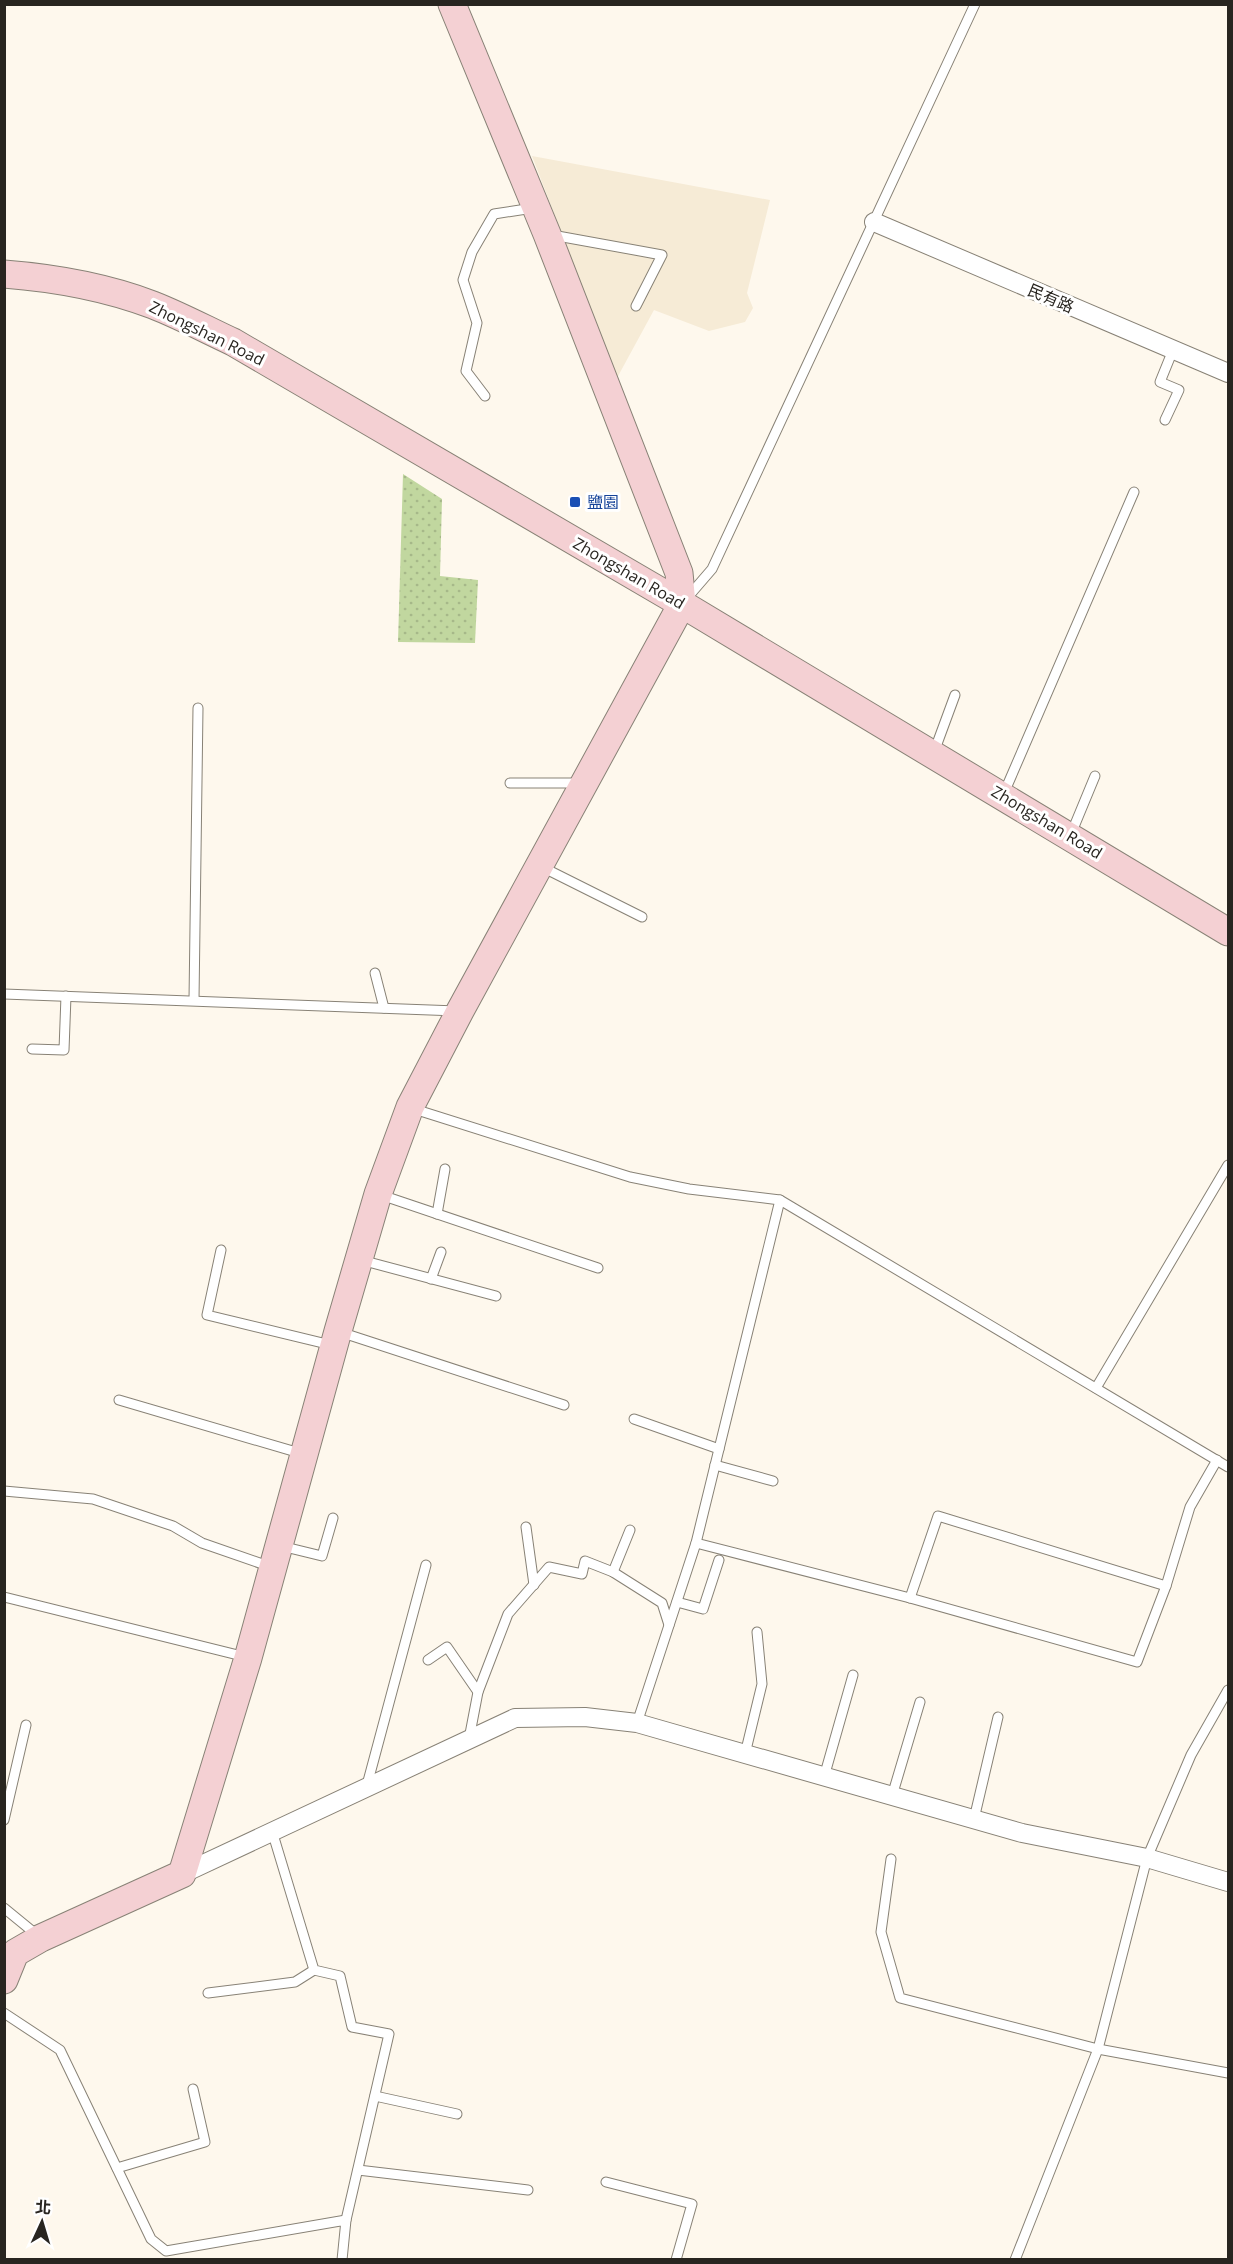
<svg xmlns="http://www.w3.org/2000/svg" width="1233" height="2264" viewBox="0 0 1233 2264" font-family="'Open Sans','Noto Sans TC',sans-serif">
<style>
.built{fill:#f6ebd6}
.grass{fill:url(#grass-dots)}
.lines{fill:none;stroke-linecap:round;stroke-linejoin:round}
.lane-casing{stroke:#888276;stroke-width:11}
.street-casing{stroke:#888276;stroke-width:20}
.secondary-casing{stroke:#888276;stroke-width:29}
.lane{stroke:#fff;stroke-width:9}
.street{stroke:#fff;stroke-width:18}
.secondary{stroke:#f4d0d3;stroke-width:27}
.transit-dot{fill:#1a4fb4;stroke:#fff;stroke-width:2}
.labels{text-anchor:middle;dominant-baseline:central;stroke-width:6;stroke-linejoin:round;paint-order:stroke}
.street-label{font-size:16px;fill:#282520;stroke:#fff}
.transit-label{font-size:16px;fill:#164399;stroke:#fff;text-anchor:start}
</style>
<defs>
<pattern id="grass-dots" width="8" height="8" patternUnits="userSpaceOnUse" patternTransform="scale(1.5)"><rect width="8" height="8" fill="#c1d79f"/><path d="M2 2h.1M6 6h.1" fill="none" stroke="#a6b889" stroke-width="1.8" stroke-linecap="round"/></pattern>
</defs>
<rect width="100%" height="100%" fill="#fef8ed"/>
<polygon class="built" points="532,156 770,200 747,293 753,308 745,322 709,331 654,310 617,378"/>
<polygon class="grass" points="403,474 442,499 440,576 478,580 475,643 398,642"/>
<g class="lines">
<g class="lane-casing">
<g id="lane">
<polyline points="552,235 662,255 636,306"/>
<polyline points="485,396 466,371 477,323 463,280 472,252 494,214 533,208"/>
<polyline points="1165,420 1179,390 1160,382 1173,350"/>
<polyline points="687,598 712,569 975,4"/>
<polyline points="934,752 955,695"/>
<polyline points="510,783 580,783"/>
<polyline points="1004,793 1134,492"/>
<polyline points="1071,834 1095,776"/>
<polyline points="542,867 642,917"/>
<polyline points="375,973 384,1008"/>
<polyline points="4,994 457,1011"/>
<polyline points="194,1000 198,708"/>
<polyline points="32,1049 64,1050 66,996"/>
<polyline points="414,1109 630,1177 689,1189 780,1200 1228,1467"/>
<polyline points="381,1195 598,1268"/>
<polyline points="437,1214 445,1169"/>
<polyline points="221,1250 207,1315 331,1345"/>
<polyline points="361,1260 496,1296"/>
<polyline points="431,1279 441,1252"/>
<polyline points="340,1332 564,1405"/>
<polyline points="1096,1388 1228,1165"/>
<polyline points="119,1400 303,1454"/>
<polyline points="634,1419 719,1449"/>
<polyline points="715,1465 773,1481"/>
<polyline points="4,1491 93,1499 173,1526 202,1543 271,1567"/>
<polyline points="526,1527 534,1585"/>
<polyline points="696,1543 910,1598 1137,1662 1166,1586 1190,1507 1217,1460"/>
<polyline points="281,1546 322,1556 333,1518"/>
<polyline points="613,1572 630,1530"/>
<polyline points="4,1597 246,1657"/>
<polyline points="910,1598 938,1516 1166,1586"/>
<polyline points="677,1602 703,1609 719,1560"/>
<polyline points="428,1660 447,1647 478,1692"/>
<polyline points="637,1723 696,1543 780,1200"/>
<polyline points="469,1739 478,1692 508,1614 549,1567 582,1574 585,1561 613,1572 662,1603 669,1625"/>
<polyline points="745,1754 762,1684 757,1632"/>
<polyline points="824,1777 853,1675"/>
<polyline points="367,1785 426,1565"/>
<polyline points="892,1796 920,1702"/>
<polyline points="974,1819 998,1717"/>
<polyline points="4,1820 26,1725"/>
<polyline points="272,1831 314,1970 340,1976 352,2027 389,2034 346,2220"/>
<polyline points="891,1859 881,1932 900,1998 1098,2049 1228,2073"/>
<polyline points="4,1908 37,1935"/>
<polyline points="208,1993 295,1982 314,1970"/>
<polyline points="4,2013 60,2050 151,2239 166,2251 346,2220 342,2260"/>
<polyline points="375,2096 457,2114"/>
<polyline points="117,2168 205,2142 193,2089"/>
<polyline points="358,2170 528,2190"/>
<polyline points="606,2182 692,2204 676,2260"/>
<polyline points="1015,2260 1098,2049 1147,1858 1191,1755 1228,1690"/>
</g>
</g>
<g class="street-casing">
<g id="street">
<polyline points="874,222 1228,373"/>
<polyline points="182,1874 515,1718 585,1717 637,1723 1022,1833 1147,1858 1228,1882"/>
</g>
</g>
<g class="secondary-casing">
<g id="secondary">
<path d="M4,274C55,278 106,287 153,305C181,316 207,330 233,342L682,604L1228,932"/>
<polyline points="4,1980 15,1953 41,1938 182,1874 248,1658 338,1331 378,1194 410,1107 460,1011 682,604 679,573 547,234 452,4"/>
</g>
</g>
<use href="#lane" class="lane"/>
<use href="#street" class="street"/>
<use href="#secondary" class="secondary"/>
</g>
<rect class="transit-dot" x="569" y="496" width="12" height="12" rx="3"/>
<g class="labels">
<g class="street-label">
<text transform="translate(1051 298) rotate(23)">民有路</text>
<text transform="translate(207 333) rotate(26)">Zhongshan Road</text>
<text transform="translate(629 573) rotate(30)">Zhongshan Road</text>
<text transform="translate(1047 822) rotate(31)">Zhongshan Road</text>
</g>
<g class="transit-label">
<text x="587" y="502">鹽園</text>
</g>
</g>
<rect width="1233" height="2264" fill="none" stroke="#282520" stroke-width="12"/>
<g transform="translate(42 2222) rotate(4)" stroke="#ffffff" stroke-width="4.5" paint-order="stroke">
<path d="M0-4.5L10 22L0 15L-10 22Z" fill="#282520"/>
<text y="-9" font-size="16" font-weight="bold" text-anchor="middle" fill="#282520">北</text>
</g>
</svg>
